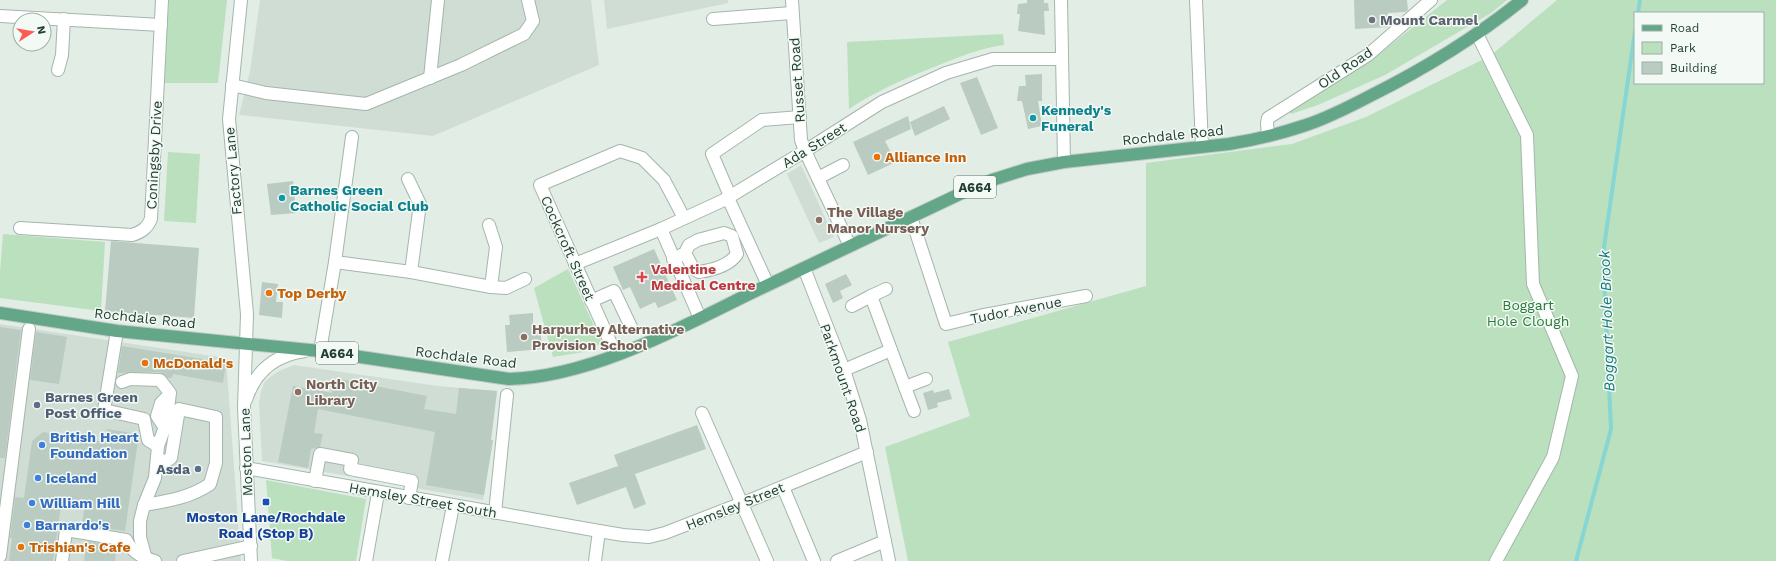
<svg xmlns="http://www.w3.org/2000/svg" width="1776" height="561" viewBox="0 0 1776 561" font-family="'Work Sans',sans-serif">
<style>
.built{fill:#d0ddd5}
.green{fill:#bae0bd;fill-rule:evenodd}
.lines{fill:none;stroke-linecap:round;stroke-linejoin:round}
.stream{stroke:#87d6d3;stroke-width:4}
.building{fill:#bacbc1}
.minor-casing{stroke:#a4b6ac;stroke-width:14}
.major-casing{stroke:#c1cac6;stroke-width:14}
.minor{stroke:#fff;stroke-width:12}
.major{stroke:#64a688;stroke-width:12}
.worship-dot{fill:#6b7280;stroke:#f3f9f5;stroke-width:1.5}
.culture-dot{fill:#0f9aa8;stroke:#f3f9f5;stroke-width:1.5}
.food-dot{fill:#e8710a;stroke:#f3f9f5;stroke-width:1.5}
.education-dot{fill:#8d6e63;stroke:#f3f9f5;stroke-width:1.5}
.health-dot{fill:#e0444e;stroke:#f3f9f5;stroke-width:1.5}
.service-dot{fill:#5c6f8a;stroke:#f3f9f5;stroke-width:1.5}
.shop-dot{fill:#3f7fe0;stroke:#f3f9f5;stroke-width:1.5}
.transit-dot{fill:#1a4fb4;stroke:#f3f9f5;stroke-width:1.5}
.labels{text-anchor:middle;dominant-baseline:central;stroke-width:3;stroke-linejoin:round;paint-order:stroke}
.shield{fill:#f3f9f5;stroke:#60786c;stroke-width:1}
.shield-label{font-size:13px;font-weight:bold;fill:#214032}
.worship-label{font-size:14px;font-weight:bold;fill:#5b616d;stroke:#f3f9f5;text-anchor:start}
.street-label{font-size:14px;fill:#214032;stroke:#f3f9f5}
.culture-label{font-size:14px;font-weight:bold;fill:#0d838f;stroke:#f3f9f5;text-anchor:start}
.food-label{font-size:14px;font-weight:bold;fill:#c56008;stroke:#f3f9f5;text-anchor:start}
.education-label{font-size:14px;font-weight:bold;fill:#785e54;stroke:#f3f9f5;text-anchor:start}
.health-label{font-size:14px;font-weight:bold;fill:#be3a42;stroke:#f3f9f5;text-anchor:start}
.park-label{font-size:14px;fill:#287a38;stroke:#f3f9f5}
.service-label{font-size:14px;font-weight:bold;fill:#4e5e75;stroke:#f3f9f5;text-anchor:start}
.shop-label{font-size:14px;font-weight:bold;fill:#366cbe;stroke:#f3f9f5;text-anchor:start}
.transit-label{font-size:14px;font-weight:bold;fill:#164399;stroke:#f3f9f5}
.water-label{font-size:15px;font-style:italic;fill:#177a79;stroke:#f3f9f5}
</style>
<rect width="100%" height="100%" fill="#e2ede6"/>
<g class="built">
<polygon points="260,0 591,0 599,65 433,136 239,115 250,71"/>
<polygon points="604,0 728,0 728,3 607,29"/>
<polygon points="801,165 834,237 819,243 787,174"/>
<polygon points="0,324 226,358 241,561 0,561"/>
<polygon points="294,365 438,386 497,391 491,440 493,440 483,500 262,461 259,403 261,392 264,383 270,377 279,371"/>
</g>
<g class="green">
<polygon points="169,0 227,0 218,83 163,83"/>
<polygon points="1447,0 1507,0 1491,13 1385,75 1318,105 1291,114 1289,111 1374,58"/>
<path d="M1557,0H1776V561H908L885,447L970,416L948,342L1146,286V163L1292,144L1366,117L1490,56ZM1635,13H1763V83H1635Z"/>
<path d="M1003,34L1004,45C979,48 957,58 934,67C904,79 876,91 849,109L847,42Z"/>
<polygon points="168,152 200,154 196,223 164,221"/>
<polygon points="3,234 105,242 101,311 0,298 0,272"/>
<polygon points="568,269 602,343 584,352 553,357 534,288"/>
<polygon points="266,480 366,499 356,561 287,561 272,558"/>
</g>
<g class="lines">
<g class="stream">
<polyline points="1638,13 1640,0"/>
<polyline points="1576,561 1611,429 1603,254 1635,31"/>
</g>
</g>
<g class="building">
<polygon points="1027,0 1044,0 1044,3 1048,3 1049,11 1044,11 1045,35 1018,31 1020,14 1017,14 1018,4 1027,3"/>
<polygon points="1354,0 1407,0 1408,10 1405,12 1388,13 1388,27 1355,29"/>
<polygon points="1042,74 1042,101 1038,101 1042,126 1028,129 1022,101 1017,101 1019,86 1026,86 1025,75"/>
<polygon points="977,77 998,128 981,135 960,83"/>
<polygon points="944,106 950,119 915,136 910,122"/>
<polygon points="908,116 911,129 885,141 896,162 868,175 853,142"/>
<polygon points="293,181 296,213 271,215 267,184"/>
<polygon points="111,241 199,248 194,318 105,311"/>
<polygon points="654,249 677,300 658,308 655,302 640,309 630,287 623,290 613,267"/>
<polygon points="846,274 852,285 840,291 843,298 833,303 825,284"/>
<polygon points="262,282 278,284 276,302 283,302 282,318 259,315"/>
<polygon points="533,313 533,326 540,325 542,349 507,352 505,325 510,325 509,315"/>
<polygon points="0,327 21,330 5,458 0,458"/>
<polygon points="36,332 67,337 59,384 30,380"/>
<polygon points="122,346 226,363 223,383 173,374 172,378 168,378 160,372 118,373"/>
<polygon points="334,378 427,396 424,409 456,414 459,388 497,391 491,440 493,440 484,495 426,485 435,432 318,409 314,433 323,434 320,447 311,449 308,468 278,462 293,386 332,393"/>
<polygon points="949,389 952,399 937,403 938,407 928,410 923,393 933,390 934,393"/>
<polygon points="697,425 706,449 635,474 646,504 634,509 626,487 577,505 569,483 618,466 614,455"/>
<polygon points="107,429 139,434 125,531 82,525 84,509 61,506 53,561 9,561 12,538 10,538 15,497 24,498 32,441 43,432 105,442"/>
<polygon points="87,541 117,546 115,561 84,561"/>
</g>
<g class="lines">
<g class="minor-casing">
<g id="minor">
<polyline points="241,0 229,119 247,314 244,407 251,561"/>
<polyline points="792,0 801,140 805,151 850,246"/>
<polyline points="1061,0 1064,162"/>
<polyline points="1196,0 1202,147"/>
<polyline points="0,16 161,25"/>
<polyline points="713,19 792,13"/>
<polyline points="1477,34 1527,135 1533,284 1572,376 1553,457 1496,561"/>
<polyline points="58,70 62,55 64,19"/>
<polyline points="430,78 438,0"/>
<polyline points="232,85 266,93 366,104 461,65 524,34 533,21 528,0"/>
<polyline points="1268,136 1267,123 1268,118 1368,55 1431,0"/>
<polyline points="818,178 843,165"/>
<polyline points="408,179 420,204 411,272"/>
<polyline points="730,196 712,154 762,120 800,117"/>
<polyline points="728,198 768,285"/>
<polyline points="911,217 946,324 979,316 1086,296"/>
<path d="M20,228L132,235C142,232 147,228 151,219L162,0"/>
<polyline points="661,229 700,318"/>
<path d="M673,259L685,253L689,245L698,240L724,233L732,236L737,254C729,266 713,270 699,272L693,268L685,253"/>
<polyline points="335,262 411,272 491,287 496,247 489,225"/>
<polyline points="575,264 661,229 724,200 805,151 882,102 946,73 993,59 1062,59"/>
<polyline points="804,268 844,370 860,420 889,561"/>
<polyline points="491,287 506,288 525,279"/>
<polyline points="591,301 614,291 631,327"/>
<polyline points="852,306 871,296"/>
<polyline points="117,331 104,410 144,419 148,440 158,446"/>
<polyline points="891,350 914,411"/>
<polyline points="320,351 335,262 352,137"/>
<polyline points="616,355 540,185 620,151 642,158 664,180 684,218"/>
<polyline points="844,370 891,350 871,296 886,289"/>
<polyline points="122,382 130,379 160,380 170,393 166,424 158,446 155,478 144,505 140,521 140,537 146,559 145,561"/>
<polyline points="905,387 926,379"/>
<path d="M246,400C255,371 275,355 305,351"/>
<polyline points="702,413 767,561"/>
<polyline points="165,428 157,416 161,403 166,398"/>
<polyline points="246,468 599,531 623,535 649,537 665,533 758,497 867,452"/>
<polyline points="315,481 320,454 352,460 350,469 412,481 409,498"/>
<polyline points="783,487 814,561"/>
<path d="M144,505C167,501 190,498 210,484L216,463V417L179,409L171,458L166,461L158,460"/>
<polyline points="495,513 507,395"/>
<polyline points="0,556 29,329"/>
<path d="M62,561L66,530L126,540C132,552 142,558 155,561"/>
<polyline points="183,561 251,546"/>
<polyline points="366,561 378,493"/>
<polyline points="442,561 453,506"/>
<polyline points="595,561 599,531"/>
<polyline points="837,561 885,541"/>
</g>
</g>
<g class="major-casing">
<path id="major" d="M0,313L117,331L320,351L509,379C589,377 676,330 747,295C820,260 893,225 966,191L992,180L1027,169L1064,162L1229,144C1254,140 1279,134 1303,126C1326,119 1349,107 1370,96C1424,69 1475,38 1522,0"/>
</g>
<use href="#minor" class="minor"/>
<use href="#major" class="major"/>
</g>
<circle class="worship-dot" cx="1372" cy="20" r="4"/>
<g class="culture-dot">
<circle cx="1033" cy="118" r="4"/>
<circle cx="282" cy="198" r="4"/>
</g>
<g class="food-dot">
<circle cx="877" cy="157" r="4"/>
<circle cx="269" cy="293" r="4"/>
<circle cx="145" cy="363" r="4"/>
<circle cx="21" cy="547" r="4"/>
</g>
<g class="education-dot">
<circle cx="819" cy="220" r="4"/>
<circle cx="524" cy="337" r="4"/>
<circle cx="298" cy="392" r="4"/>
</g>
<path class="health-dot" d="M640 271h4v4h4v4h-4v4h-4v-4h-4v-4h4z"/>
<g class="service-dot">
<circle cx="37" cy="405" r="4"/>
<circle cx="198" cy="469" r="4"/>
</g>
<g class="shop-dot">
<circle cx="42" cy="445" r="4"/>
<circle cx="38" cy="478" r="4"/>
<circle cx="32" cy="503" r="4"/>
<circle cx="27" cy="525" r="4"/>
</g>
<rect class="transit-dot" x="262" y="498" width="8" height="8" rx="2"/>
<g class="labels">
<g class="shield">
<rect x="954" y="176" width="42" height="22" rx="3"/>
<rect x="316" y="342" width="42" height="22" rx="3"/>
</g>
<g class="shield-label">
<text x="975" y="187">A664</text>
<text x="337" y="353">A664</text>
</g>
<g class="worship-label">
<text x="1380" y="20">Mount Carmel</text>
</g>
<g class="street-label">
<text transform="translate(1345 68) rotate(-34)">Old Road</text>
<text transform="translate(797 80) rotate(-94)">Russet Road</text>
<text transform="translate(1173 135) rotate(-6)">Rochdale Road</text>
<text transform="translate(814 145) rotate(-32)">Ada Street</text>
<text transform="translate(154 155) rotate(-87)">Coningsby Drive</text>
<text transform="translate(233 171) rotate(-95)">Factory Lane</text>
<text transform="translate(568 248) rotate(66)">Cockcroft Street</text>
<text transform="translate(1016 310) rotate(-11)">Tudor Avenue</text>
<text transform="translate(145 318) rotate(6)">Rochdale Road</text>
<text transform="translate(466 357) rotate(7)">Rochdale Road</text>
<text transform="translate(843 378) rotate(71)">Parkmount Road</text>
<text transform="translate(246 452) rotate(-92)">Moston Lane</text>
<text transform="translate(423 500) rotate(10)">Hemsley Street South</text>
<text transform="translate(735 506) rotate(-22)">Hemsley Street</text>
</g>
<g class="culture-label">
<text x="1041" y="110">Kennedy's<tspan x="1041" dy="16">Funeral</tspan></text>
<text x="290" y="190">Barnes Green<tspan x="290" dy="16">Catholic Social Club</tspan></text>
</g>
<g class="food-label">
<text x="885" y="157">Alliance Inn</text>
<text x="277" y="293">Top Derby</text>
<text x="153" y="363">McDonald's</text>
<text x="29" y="547">Trishian's Cafe</text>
</g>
<g class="education-label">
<text x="827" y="212">The Village<tspan x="827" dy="16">Manor Nursery</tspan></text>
<text x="532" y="329">Harpurhey Alternative<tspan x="532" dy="16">Provision School</tspan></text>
<text x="306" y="384">North City<tspan x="306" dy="16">Library</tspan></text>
</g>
<g class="health-label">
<text x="651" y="269">Valentine<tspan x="651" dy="16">Medical Centre</tspan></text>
</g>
<g class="park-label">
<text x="1528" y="305">Boggart<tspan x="1528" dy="16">Hole Clough</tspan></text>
</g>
<g class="service-label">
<text x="45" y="397">Barnes Green<tspan x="45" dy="16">Post Office</tspan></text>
<text x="190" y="469" text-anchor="end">Asda</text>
</g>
<g class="shop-label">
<text x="50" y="437">British Heart<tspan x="50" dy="16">Foundation</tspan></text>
<text x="46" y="478">Iceland</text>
<text x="40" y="503">William Hill</text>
<text x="35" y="525">Barnardo's</text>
</g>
<g class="transit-label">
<text x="266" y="517">Moston Lane/Rochdale<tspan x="266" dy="16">Road (Stop B)</tspan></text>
</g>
<g class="water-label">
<text transform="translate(1607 321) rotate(-92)">Boggart Hole Brook</text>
</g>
</g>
<rect x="1634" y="12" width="130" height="72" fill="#f3f9f5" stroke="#9fafa7"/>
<rect x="1642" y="25" width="20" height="6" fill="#64a688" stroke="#9fafa7"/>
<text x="1670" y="32" font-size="12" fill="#214032">Road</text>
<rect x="1642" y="42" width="20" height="12" fill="#bae0bd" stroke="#9fafa7"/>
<text x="1670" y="52" font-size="12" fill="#214032">Park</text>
<rect x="1642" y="62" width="20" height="12" fill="#bacbc1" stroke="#9fafa7"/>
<text x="1670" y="72" font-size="12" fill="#214032">Building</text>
<g transform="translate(32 32) rotate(78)"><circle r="19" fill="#f3f9f5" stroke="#9fafa7"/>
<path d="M0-3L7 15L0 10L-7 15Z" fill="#fb5c53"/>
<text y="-6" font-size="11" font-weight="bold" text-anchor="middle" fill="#214032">N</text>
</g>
</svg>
